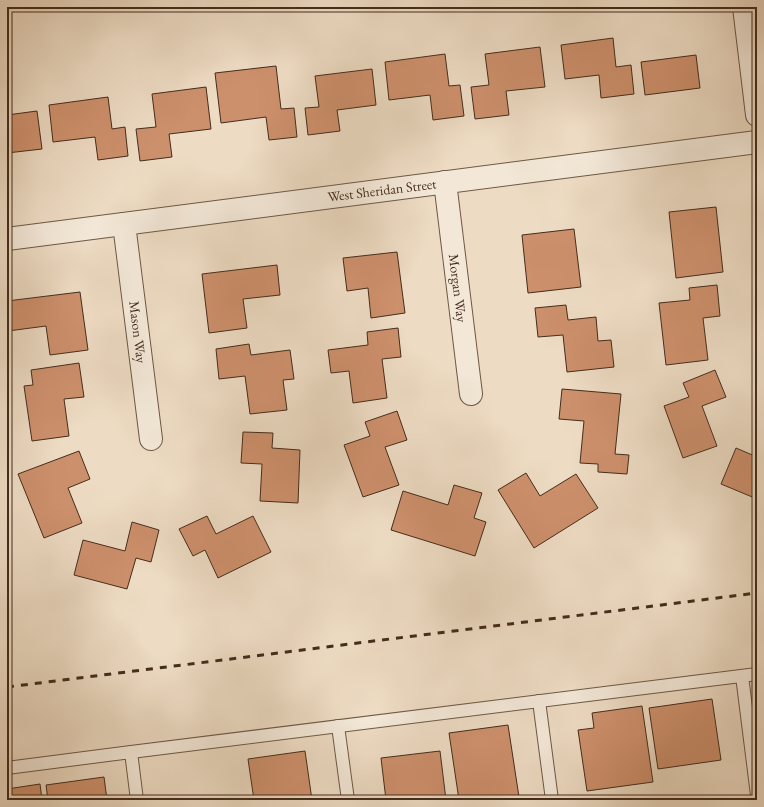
<svg xmlns="http://www.w3.org/2000/svg" width="764" height="807" viewBox="0 0 764 807" font-family="'EB Garamond',serif">
<style>
.building{fill:#cd906c;stroke:#442c1c}
.lines{fill:none;stroke-linecap:round;stroke-linejoin:round}
.service-casing{stroke:#6e5846;stroke-width:14}
.minor-casing{stroke:#6e5846;stroke-width:24}
.service{stroke:#f3e8d8;stroke-width:12}
.minor{stroke:#f3e8d8;stroke-width:22}
.rail{stroke:#442c1c;stroke-width:3;stroke-dasharray:7 7;stroke-linecap:butt}
.labels{text-anchor:middle;dominant-baseline:central;stroke-width:3.5;stroke-linejoin:round;paint-order:stroke}
.street-label{font-size:14px;fill:#442c1c;stroke:#f3e8d8}
</style>
<rect width="100%" height="100%" fill="#eddbc3"/>
<filter id="stains"><feTurbulence type="fractalNoise" baseFrequency=".005" numOctaves="4"/><feColorMatrix values="0 0 0 0 .2 0 0 0 0 .09 0 0 0 0 .02 0 0 0 .5 -.17"/></filter>
<radialGradient id="worn" r=".72"><stop offset=".6" stop-color="#630" stop-opacity="0"/><stop offset="1" stop-color="#630" stop-opacity=".3"/></radialGradient>
<g class="building">
<polygon points="613,38 616,67 631,65 634,94 601,98 599,75 565,79 561,45"/>
<polygon points="540,47 545,87 506,91 509,115 475,119 471,87 489,85 485,54"/>
<polygon points="445,54 449,86 460,85 464,116 433,120 430,95 389,100 385,62"/>
<polygon points="696,55 700,88 645,95 641,62"/>
<polygon points="276,66 281,109 294,108 297,137 269,140 266,117 221,123 215,73"/>
<polygon points="372,69 376,105 337,110 340,131 308,135 305,108 319,107 315,76"/>
<polygon points="206,87 211,129 169,134 172,157 140,161 136,129 156,127 152,94"/>
<polygon points="108,97 112,129 125,127 128,156 98,160 95,137 53,142 49,105"/>
<polygon points="37,111 42,149 7,153 7,115"/>
<polygon points="716,207 723,272 676,278 669,212"/>
<polygon points="574,229 581,287 528,293 522,235"/>
<polygon points="397,252 405,313 371,318 368,288 347,291 343,258"/>
<polygon points="277,265 280,295 243,299 247,328 209,333 202,274"/>
<polygon points="717,285 720,316 703,318 708,360 666,365 659,303 690,300 689,288"/>
<polygon points="80,292 88,350 50,355 46,326 8,331 7,301"/>
<polygon points="566,305 568,320 596,317 598,341 611,340 614,367 567,372 563,335 538,337 535,308"/>
<polygon points="398,328 401,357 382,359 387,398 353,403 349,371 331,373 328,350 368,345 367,332"/>
<polygon points="249,344 251,355 290,350 294,379 283,380 287,410 250,414 245,376 219,379 216,349"/>
<polygon points="79,363 84,397 64,399 69,436 32,441 24,386 33,385 31,370"/>
<polygon points="715,370 726,397 702,406 717,446 683,458 664,406 689,397 683,383"/>
<polygon points="562,389 621,394 615,454 629,455 627,474 598,472 598,464 580,463 584,421 559,419"/>
<polygon points="397,411 407,440 385,447 399,485 363,497 344,445 370,436 365,422"/>
<polygon points="243,432 273,433 272,448 300,450 298,503 260,501 262,464 241,463"/>
<polygon points="736,448 757,457 757,499 721,484"/>
<polygon points="79,451 90,479 68,488 82,523 44,538 18,474"/>
<polygon points="526,473 540,496 576,474 598,508 534,548 498,490"/>
<polygon points="454,485 482,493 474,518 486,522 475,556 391,530 403,491 448,505"/>
<polygon points="207,516 216,534 253,516 271,552 218,578 205,550 193,556 179,529"/>
<polygon points="132,522 159,530 151,562 136,558 127,589 74,575 83,540 125,551"/>
<polygon points="712,699 721,760 658,769 649,708"/>
<polygon points="642,706 653,782 587,791 578,730 594,728 592,713"/>
<polygon points="508,725 519,797 498,800 459,800 449,733"/>
<polygon points="305,751 312,800 254,800 248,759"/>
<polygon points="440,751 446,800 386,800 381,758"/>
<polygon points="104,777 107,800 48,800 46,785"/>
<polygon points="40,784 42,800 7,800 7,789"/>
</g>
<g class="lines">
<g class="service-casing">
<g id="service">
<polyline points="742,676 757,795"/>
<polyline points="539,701 552,800"/>
<polyline points="338,726 348,800"/>
<polyline points="131,752 757,674"/>
<polyline points="7,768 131,752 137,800"/>
</g>
</g>
<g class="minor-casing">
<g id="minor">
<polyline points="744,7 757,115"/>
<polyline points="445,182 471,394"/>
<polyline points="124,224 151,439"/>
<polyline points="7,239 757,142"/>
</g>
</g>
<use href="#service" class="service"/>
<use href="#minor" class="minor"/>
<polyline class="rail" points="7,687 757,593"/>
</g>
<g class="labels">
<g class="street-label">
<text transform="translate(382 190) rotate(-7)">West Sheridan Street</text>
<text transform="translate(458 288) rotate(83)">Morgan Way</text>
<text transform="translate(138 332) rotate(83)">Mason Way</text>
</g>
</g>
<rect width="764" height="807" fill="none" stroke="#eddbc3" stroke-width="24"/>
<rect x="8" y="8" width="748" height="791" fill="none" stroke="#442c1c" stroke-width="2"/>
<rect x="12" y="12" width="740" height="783" fill="none" stroke="#442c1c"/>
<rect width="100%" height="100%" filter="url(#stains)"/>
<rect width="100%" height="100%" fill="url(#worn)"/>
</svg>
